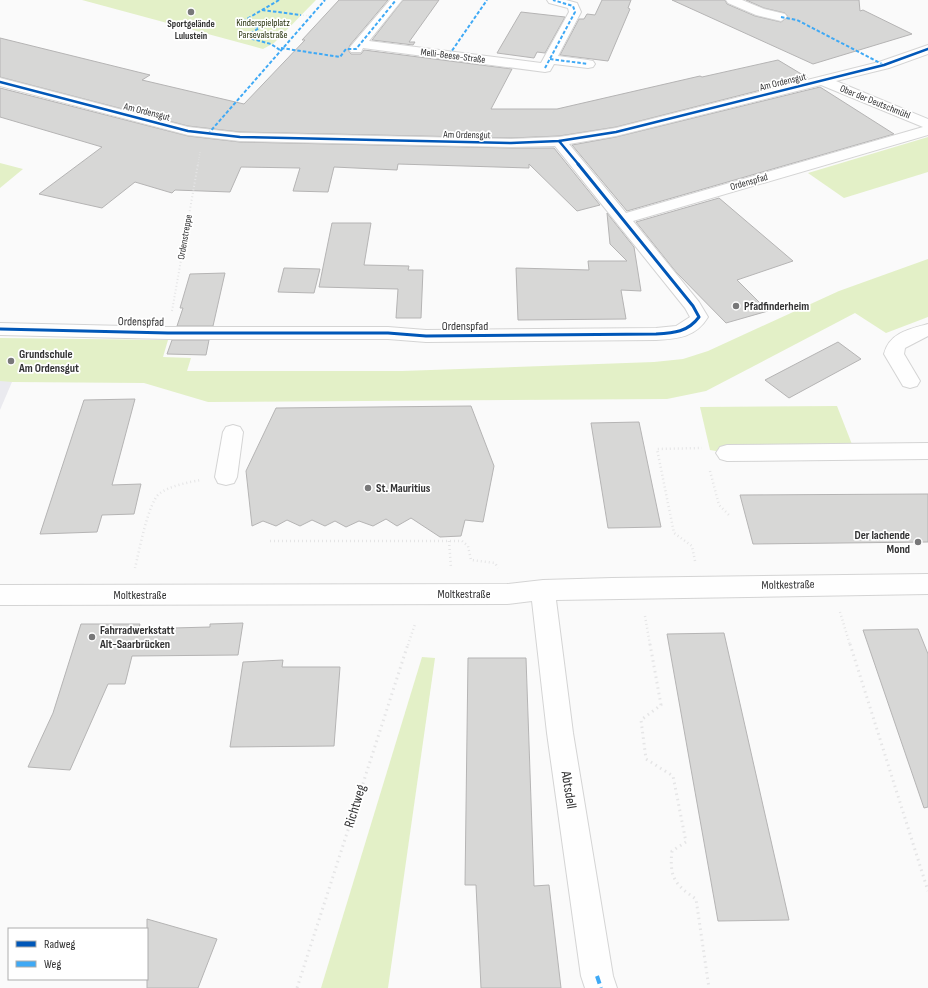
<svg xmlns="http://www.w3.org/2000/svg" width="928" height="988" viewBox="0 0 928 988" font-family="'Sofia Sans Condensed',sans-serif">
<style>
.built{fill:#eaeaef}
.green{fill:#e3f0c7}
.building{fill:#d7d7d6;stroke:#b5b4b4}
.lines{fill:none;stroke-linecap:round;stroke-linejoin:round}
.minor-casing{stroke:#d4d4d4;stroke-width:2}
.path-far3{stroke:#e5e5e6;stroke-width:1.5;stroke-dasharray:0.5 2;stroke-linecap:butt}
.path-far2{stroke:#e5e5e6;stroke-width:2;stroke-dasharray:1 2.5;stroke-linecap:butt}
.path-far1{stroke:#e5e5e6;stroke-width:2.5;stroke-dasharray:1 3;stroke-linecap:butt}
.path{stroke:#e5e5e6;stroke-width:3;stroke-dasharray:1.5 4;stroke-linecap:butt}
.minor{fill:#fefefe;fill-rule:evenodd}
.quiet-far1{stroke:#3fa9f5;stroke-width:2;stroke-dasharray:3.5 2;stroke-linecap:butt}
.quiet{stroke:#3fa9f5;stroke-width:4;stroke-dasharray:8 4;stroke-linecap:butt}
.cycleway-far1-casing{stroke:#fff;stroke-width:4}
.cycleway-casing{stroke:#fff;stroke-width:5}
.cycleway-far1{stroke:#0057b8;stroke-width:2.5}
.cycleway{stroke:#0057b8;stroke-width:3}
.poi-dot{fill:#787879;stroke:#fff;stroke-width:1.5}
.labels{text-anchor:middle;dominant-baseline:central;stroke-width:3.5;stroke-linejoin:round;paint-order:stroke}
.far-park-label{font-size:10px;fill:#29330f;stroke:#fff}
.far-poi-label{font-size:10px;font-weight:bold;fill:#323233;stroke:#fff}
.far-street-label{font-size:10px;fill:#323233;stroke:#fff}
.poi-label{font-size:12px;font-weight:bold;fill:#323233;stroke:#fff;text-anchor:start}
.street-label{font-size:12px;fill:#323233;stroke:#fff}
.near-street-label{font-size:14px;fill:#323233;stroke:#fff}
</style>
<rect width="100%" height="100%" fill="#fafafa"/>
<polygon class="built" points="0,338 12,382 0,410"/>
<g class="green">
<polygon points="82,0 316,0 274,43 263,49"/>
<polygon points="928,137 928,172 844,198 808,173"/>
<polygon points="0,163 23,169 0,188"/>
<polygon points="928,259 928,317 886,333 855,313 706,391 667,399 208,402 144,383 12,382 0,381 0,338 168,340 163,357 191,358 187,371 402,371 654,362 683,359 708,351 839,291"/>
<polygon points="837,406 855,452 727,453 710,450 700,407"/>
<polygon points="422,657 435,658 388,988 321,988"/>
</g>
<g class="building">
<polygon points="339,0 388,0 350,45 348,50 351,54 361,54 364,50 512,69 491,109 557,109 700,76 702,77 778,60 808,78 616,127 559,136 511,138 240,132 188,126 0,77 0,38 150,75 142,80 244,104 305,40 302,40"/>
<polygon points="403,0 439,0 409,42 415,42 413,45 372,40"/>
<polygon points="602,0 631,0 628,8 630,9 608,61 560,55 579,19 584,19 587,14 595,15"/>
<polygon points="672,0 725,0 727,4 755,16 781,22 788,17 785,13 764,8 746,0 859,0 860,11 863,10 912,34 813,64"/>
<polygon points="521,12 565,17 545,53 537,52 534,58 497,53"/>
<polygon points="820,87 894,134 627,211 572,145 616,137"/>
<polygon points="0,88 188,136 240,142 511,148 554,148 600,205 577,211 529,164 529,168 398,164 397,170 334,167 328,192 293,191 300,168 241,167 230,192 175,190 172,193 135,182 102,208 39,194 102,147 0,117"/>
<polygon points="719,198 793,261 737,280 768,311 726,323 676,272 636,222"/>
<polygon points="607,213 634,247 641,291 621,290 626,319 518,320 516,268 589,270 588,261 627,261 610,244"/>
<polygon points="332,223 371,223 364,265 409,266 408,270 423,270 421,318 396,318 398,289 319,287"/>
<polygon points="284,268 320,269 314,293 278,292"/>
<polygon points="225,273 213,326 177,326 183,308 180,308 190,274"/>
<polygon points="172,340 209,340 206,355 167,354"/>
<polygon points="838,342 861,359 789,398 765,380"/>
<polygon points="135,399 112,485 141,484 134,514 102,515 97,532 40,534 84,400"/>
<polygon points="471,406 494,466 483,522 465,520 461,536 440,537 411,518 397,526 386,519 373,526 359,521 346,527 335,521 325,526 312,520 300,526 287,520 276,526 263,521 252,526 246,471 276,408"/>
<polygon points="639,422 661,527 608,528 591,423"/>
<polygon points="928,494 928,542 753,544 740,495"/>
<polygon points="243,623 238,655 132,656 125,684 108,684 70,770 28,767 53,713 81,624 140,624 139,628 173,628 210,627 210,624"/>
<polygon points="918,629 928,654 928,807 924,808 863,630"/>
<polygon points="724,633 764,810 789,920 718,921 667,634"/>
<polygon points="468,658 526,658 534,886 549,885 561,988 481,988 476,885 465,885"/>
<polygon points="283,660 282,667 340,667 334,746 230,747 243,662"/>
<polygon points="147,919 217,939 198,988 147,988"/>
</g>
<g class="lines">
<g class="minor-casing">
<g id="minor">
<polygon points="390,0 402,0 369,41 541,63 569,12 568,8 549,3 547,0 566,0 577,3 581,12 558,56 588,60 593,61 595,64 593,67 588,68 554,64 550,71 545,72 363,48 361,52 351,52 349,49 351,46"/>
<polygon points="726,0 742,0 764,9 785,14 787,17 781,21 756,15 728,3"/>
<path d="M928,45V54L889,68L836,81L928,119V135L633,221L699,302L708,317C696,337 678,339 656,340L426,342L388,339H168L0,335V323L168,327H388L426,330L656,328L676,326L690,317L685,308L555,146L511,147L240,141L188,135L0,86V78L188,127L240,133L511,139L559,137L616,128L879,62ZM821,85L923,127L626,213L569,144L616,136Z"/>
<path d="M928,324V336L905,348L904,354L920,381L917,386L910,388L903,386L884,354C889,333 909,329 928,324Z"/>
<polygon points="233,425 240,427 243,432 237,477 234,483 226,485 218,483 215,477 223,432 226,427"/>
<polygon points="928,443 928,459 727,461 720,459 716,453 720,447 727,445"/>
<polygon points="928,574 928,594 556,600 573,733 613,976 617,988 585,988 581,976 547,733 532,601 507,604 0,605 0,585 507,584 543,580 612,578"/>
</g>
</g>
<g class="path-far3">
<polyline points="301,15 310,16"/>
<polyline points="198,165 200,152"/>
</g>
<polyline class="path-far2" points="172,311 198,164"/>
<g class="path-far1">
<polyline points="710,471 719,505 730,516"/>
<polyline points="270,541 462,541 468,546 471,560 495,563 498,568"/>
<polyline points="449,541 451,568"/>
<polyline points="695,561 692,546 674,533 657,449 702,448"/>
<path d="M135,568C139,552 148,503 159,494C169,486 189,482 201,480"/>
<polyline points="840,612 850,645"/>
<polyline points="645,616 650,645"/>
<polyline points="408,645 415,624"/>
</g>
<g class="path">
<path d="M650,644L661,705L641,720L646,759L673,776L686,842L672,851C669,877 675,885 696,899L709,988"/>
<polyline points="850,644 928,891"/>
<polyline points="297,988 408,644"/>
</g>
<use href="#minor" class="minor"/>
<g class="quiet-far1">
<polyline points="279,0 240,23 259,28 245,37 271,44 280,50"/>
<polyline points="262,10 301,15"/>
<polyline points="781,17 797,20 884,65"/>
<polyline points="281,48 340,57 346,49 356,49 396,0"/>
<polyline points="449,55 487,0"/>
<polyline points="550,59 588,64"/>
<polyline points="545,68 575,12 573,6 553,0"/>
<polyline points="208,134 325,0"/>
</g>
<polyline class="quiet" points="597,976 601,988"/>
<g class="cycleway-far1-casing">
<g id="cycleway-far1">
<polyline points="0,82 188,131 240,137 511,143 559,141 616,132 884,65 928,49"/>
<polyline points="559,141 579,165"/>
</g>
</g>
<g class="cycleway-casing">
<path id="cycleway" d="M0,329L168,333H388L426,336L656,334C674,333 688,332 699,317L693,306L578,164"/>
</g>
<use href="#cycleway-far1" class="cycleway-far1"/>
<use href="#cycleway" class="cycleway"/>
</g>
<g class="poi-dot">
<circle cx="191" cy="12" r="4"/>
<circle cx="736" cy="306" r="4"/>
<circle cx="11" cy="361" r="4"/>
<circle cx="368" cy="488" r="4"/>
<circle cx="918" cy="542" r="4"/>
<circle cx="92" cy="637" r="4"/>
</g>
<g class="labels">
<g class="far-park-label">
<text x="263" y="23">Kinderspielplatz<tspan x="263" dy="12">Parsevalstraße</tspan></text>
</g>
<g class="far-poi-label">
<text x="191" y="24">Sportgelände<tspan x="191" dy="12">Lulustein</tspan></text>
</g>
<g class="far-street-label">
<text transform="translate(453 56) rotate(7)">Melli-Beese-Straße</text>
<text transform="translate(783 82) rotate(-14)">Am Ordensgut</text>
<text transform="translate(875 102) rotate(22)">Ober der Deutschmühl</text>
<text transform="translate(147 112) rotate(14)">Am Ordensgut</text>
<text transform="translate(467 135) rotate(1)">Am Ordensgut</text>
<text transform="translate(749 182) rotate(-16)">Ordenspfad</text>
<text transform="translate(185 237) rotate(-80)">Ordenstreppe</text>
</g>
<g class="poi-label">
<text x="744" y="306">Pfadfinderheim</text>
<text x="19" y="354">Grundschule<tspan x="19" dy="14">Am Ordensgut</tspan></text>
<text x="376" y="488">St. Mauritius</text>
<text x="910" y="535" text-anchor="end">Der lachende<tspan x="910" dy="14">Mond</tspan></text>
<text x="100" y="630">Fahrradwerkstatt<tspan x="100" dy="14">Alt-Saarbrücken</tspan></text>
</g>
<g class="street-label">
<text transform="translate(141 322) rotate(1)">Ordenspfad</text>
<text x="465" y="326">Ordenspfad</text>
<text transform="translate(788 585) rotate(-1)">Moltkestraße</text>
<text x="464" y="594">Moltkestraße</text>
<text x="140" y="595">Moltkestraße</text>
</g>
<g class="near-street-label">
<text transform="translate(569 790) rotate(81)">Abtsdell</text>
<text transform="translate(355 806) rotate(-73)">Richtweg</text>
</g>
</g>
<rect x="8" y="928" width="140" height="52" fill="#ffffff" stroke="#adadad"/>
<rect x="16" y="941" width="20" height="6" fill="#0057b8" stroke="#adadad"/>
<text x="44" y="948" font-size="12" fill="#323233">Radweg</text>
<rect x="16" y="961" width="20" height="6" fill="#3fa9f5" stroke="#adadad"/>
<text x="44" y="968" font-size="12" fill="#323233">Weg</text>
</svg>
